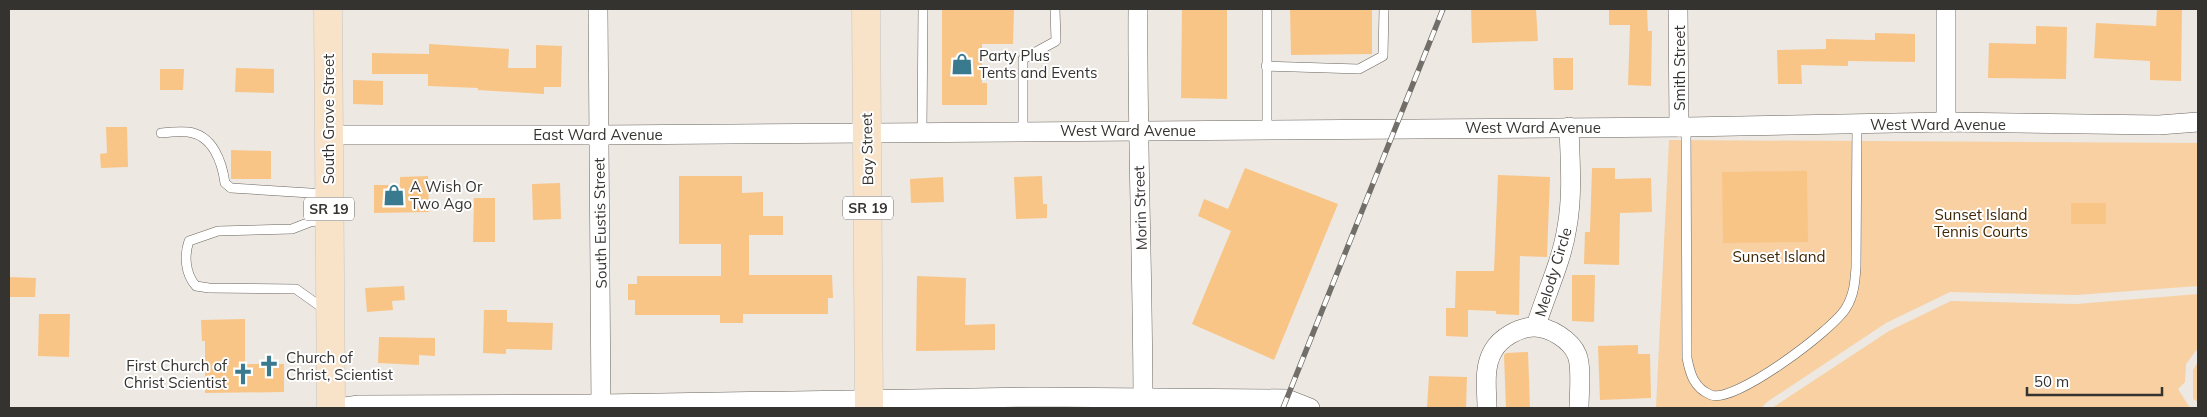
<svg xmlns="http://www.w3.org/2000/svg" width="2207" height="417" viewBox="0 0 2207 417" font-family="Mulish,sans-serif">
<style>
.green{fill:#f8d0a2}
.building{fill:#f8c587}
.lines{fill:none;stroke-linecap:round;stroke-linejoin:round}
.service-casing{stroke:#6a655f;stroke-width:10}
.minor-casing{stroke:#6a655f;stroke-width:20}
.primary-casing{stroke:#c6c6c5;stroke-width:29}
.service{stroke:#fff;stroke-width:9}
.minor{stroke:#fff;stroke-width:19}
.primary{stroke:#f8e2c8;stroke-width:28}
.rail-casing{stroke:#726f6a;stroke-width:5.5}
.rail{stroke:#fff;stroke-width:4;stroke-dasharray:11;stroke-linecap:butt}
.labels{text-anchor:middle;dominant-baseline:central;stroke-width:4;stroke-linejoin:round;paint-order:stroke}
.shield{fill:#fff;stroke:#72706e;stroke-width:1}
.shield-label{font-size:14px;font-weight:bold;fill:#353330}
.poi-label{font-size:15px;fill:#353330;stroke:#fff;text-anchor:start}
.street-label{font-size:15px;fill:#353330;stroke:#fff}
.park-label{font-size:15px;fill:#3e2602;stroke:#fff}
</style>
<rect width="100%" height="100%" fill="#ede8e1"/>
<g class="green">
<polygon points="1669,140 2198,143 2198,286 2076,295 1950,292 1886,323 1767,402 1761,408 1656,408"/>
<polygon points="2198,294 2198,348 2186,364 2185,382 2178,389 2190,408 1772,408 1889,331 1951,301 2077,304"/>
<polygon points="2198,362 2198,402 2193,399 2193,370"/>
</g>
<g class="building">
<polygon points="942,9 1014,9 1013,44 982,44 982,83 987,83 987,105 942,105"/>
<polygon points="1182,9 1227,9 1227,99 1181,98"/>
<polygon points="1290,9 1372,9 1372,54 1291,55"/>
<polygon points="1471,9 1536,9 1538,41 1472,43"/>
<polygon points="1609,9 1647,9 1648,31 1652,31 1651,86 1628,85 1630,25 1609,25"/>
<polygon points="2157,9 2182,9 2181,81 2150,80 2150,61 2094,58 2096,23 2156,26"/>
<polygon points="2036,26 2067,27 2066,79 1988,78 1989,43 2036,44"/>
<polygon points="1875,33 1915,34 1915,62 1848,61 1848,66 1801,65 1802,84 1778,84 1777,50 1826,49 1826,39 1875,40"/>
<polygon points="429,44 509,49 508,68 536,68 536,45 562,46 561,87 544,87 544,94 478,90 478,88 428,86 428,74 372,74 372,53 429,54"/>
<polygon points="1553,58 1573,58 1573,90 1554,90"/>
<polygon points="236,68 274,69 274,93 235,92"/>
<polygon points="160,69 184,69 183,90 160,90"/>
<polygon points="353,80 383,81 383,105 353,104"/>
<polygon points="106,127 127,127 128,167 101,168 100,154 107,153"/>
<polygon points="231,150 271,151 271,179 231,179"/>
<polygon points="1245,168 1338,204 1274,360 1192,324 1231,231 1198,216 1204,199 1228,209"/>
<polygon points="1592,168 1615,168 1615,179 1651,178 1652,212 1620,213 1619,265 1584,264 1585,232 1590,232"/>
<polygon points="1807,171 1808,242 1723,243 1722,172"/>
<polygon points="1498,175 1550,177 1547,257 1520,256 1519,315 1496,314 1496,311 1468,310 1468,337 1446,336 1446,308 1455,308 1456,271 1494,271"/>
<polygon points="428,176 429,212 374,213 374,185 400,185 400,177"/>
<polygon points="679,176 742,176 742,193 763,192 763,216 783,216 783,235 749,235 749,275 832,275 833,298 828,298 828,314 743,314 743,323 720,323 720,315 635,315 635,300 628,300 628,284 637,284 637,276 721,276 721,244 679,244"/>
<polygon points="1042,176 1043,204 1047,204 1047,218 1016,219 1014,177"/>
<polygon points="943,177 944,202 911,203 910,179"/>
<polygon points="560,183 561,219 533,220 532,184"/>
<polygon points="474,198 495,198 495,242 473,242"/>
<rect x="2071" y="203" width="35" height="21"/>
<polygon points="1572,275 1595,275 1594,322 1572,321"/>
<polygon points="917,276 966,278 965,325 995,324 995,350 916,351"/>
<polygon points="9,277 36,278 35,297 9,297"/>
<polygon points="404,286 405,300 392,301 393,310 367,312 365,288"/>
<polygon points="484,310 507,310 507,322 553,323 552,350 506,349 506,354 483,353"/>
<polygon points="39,314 70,314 69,357 38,356"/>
<polygon points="245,319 245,364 284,364 284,392 205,393 205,341 202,341 201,320"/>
<polygon points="379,337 435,338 435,356 419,355 419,365 378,363"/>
<polygon points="1638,345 1638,354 1650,354 1651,398 1600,400 1598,346"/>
<polygon points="1528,352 1530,408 1506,408 1504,355 1506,353"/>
<polygon points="1429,376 1467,377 1466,408 1427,408"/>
</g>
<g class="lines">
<g class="service-casing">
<g id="service">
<polyline points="1267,9 1267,129"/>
<polyline points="1266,66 1359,69 1383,56 1384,9"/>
<path d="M1686,127L1687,358C1690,374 1694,388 1711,395C1734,404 1833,330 1846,308C1854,295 1855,282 1856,267L1857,124"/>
<polyline points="922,131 923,9"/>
<polyline points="1023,131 1023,59 1056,41 1055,9"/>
<path d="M161,133C170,132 180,131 188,132C213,135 222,162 225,183L231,188L326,194"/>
<path d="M324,309L296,289L209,288L196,286C185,274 184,255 189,241L218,231L292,229L310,222L327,219"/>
</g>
</g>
<g class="minor-casing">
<g id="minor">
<polyline points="598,9 601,408"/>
<path d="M1138,9C1137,142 1143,275 1143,408"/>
<polyline points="1678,9 1679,127"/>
<polyline points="1946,122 1946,9"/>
<polyline points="329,135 599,135 1686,127 1946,122 2159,125 2198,122"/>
<path d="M1536,326C1546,293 1562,261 1567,227C1573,194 1570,160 1569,127"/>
<polyline points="338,408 359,405 601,404 1035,397 1287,399 1310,408"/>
<path d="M1487,408C1487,390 1483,368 1493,351C1500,338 1519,327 1534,327C1550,327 1571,340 1577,355C1582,367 1579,394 1579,408"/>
</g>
</g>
<g class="primary-casing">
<g id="primary">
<polyline points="328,9 331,408"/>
<polyline points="866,9 869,408"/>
</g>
</g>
<use href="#service" class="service"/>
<use href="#minor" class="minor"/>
<use href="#primary" class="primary"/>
<g class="rail-casing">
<polyline id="rail" points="1283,408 1443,9"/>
</g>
<use href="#rail" class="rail"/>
</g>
<defs>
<g id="shop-bare" transform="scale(1.725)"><path d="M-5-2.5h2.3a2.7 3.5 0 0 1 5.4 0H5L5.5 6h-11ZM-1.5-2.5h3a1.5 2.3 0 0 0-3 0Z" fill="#3a7a8e" stroke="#fff" stroke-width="2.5" paint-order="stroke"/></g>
<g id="church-bare" transform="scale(1.725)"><path d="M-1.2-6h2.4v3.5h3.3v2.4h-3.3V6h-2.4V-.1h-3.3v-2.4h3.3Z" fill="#3a7a8e" stroke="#fff" stroke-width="2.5" paint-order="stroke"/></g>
</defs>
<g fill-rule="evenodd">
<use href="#shop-bare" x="962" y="64"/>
<use href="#shop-bare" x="394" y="195"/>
<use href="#church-bare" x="269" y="366"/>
<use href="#church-bare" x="243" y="374"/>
</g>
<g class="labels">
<g class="shield">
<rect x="843" y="196.5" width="50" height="23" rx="4"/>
<rect x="304" y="197.5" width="50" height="23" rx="4"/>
</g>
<g class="shield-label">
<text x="868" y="208">SR 19</text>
<text x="329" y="209">SR 19</text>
</g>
<g class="poi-label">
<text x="979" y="55">Party Plus<tspan x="979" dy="17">Tents and Events</tspan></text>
<text x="410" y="186">A Wish Or<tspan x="410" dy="17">Two Ago</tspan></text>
<text x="286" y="357">Church of<tspan x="286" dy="17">Christ, Scientist</tspan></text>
<text x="227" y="365" text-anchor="end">First Church of<tspan x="227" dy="17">Christ Scientist</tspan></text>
</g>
<g class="street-label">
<text transform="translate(1679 68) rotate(-90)">Smith Street</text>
<text transform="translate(328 119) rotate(-90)">South Grove Street</text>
<text x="1938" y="124">West Ward Avenue</text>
<text x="1533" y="127">West Ward Avenue</text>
<text x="1128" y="130">West Ward Avenue</text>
<text x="598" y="134">East Ward Avenue</text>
<text transform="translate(867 149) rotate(-91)">Bay Street</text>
<text transform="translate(1140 208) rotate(-92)">Morin Street</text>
<text transform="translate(600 223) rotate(-91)">South Eustis Street</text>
<text transform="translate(1553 272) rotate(-73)">Melody Circle</text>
</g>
<g class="park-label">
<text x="1981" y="214">Sunset Island<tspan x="1981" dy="17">Tennis Courts</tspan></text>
<text x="1779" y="256">Sunset Island</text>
</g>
</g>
<rect width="2207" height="417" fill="none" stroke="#353330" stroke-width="20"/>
<path d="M2027 387v8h135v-8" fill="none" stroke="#353330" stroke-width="2.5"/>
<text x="2034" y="387" font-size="15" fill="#353330" stroke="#ffffff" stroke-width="4" paint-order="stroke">50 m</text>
</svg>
